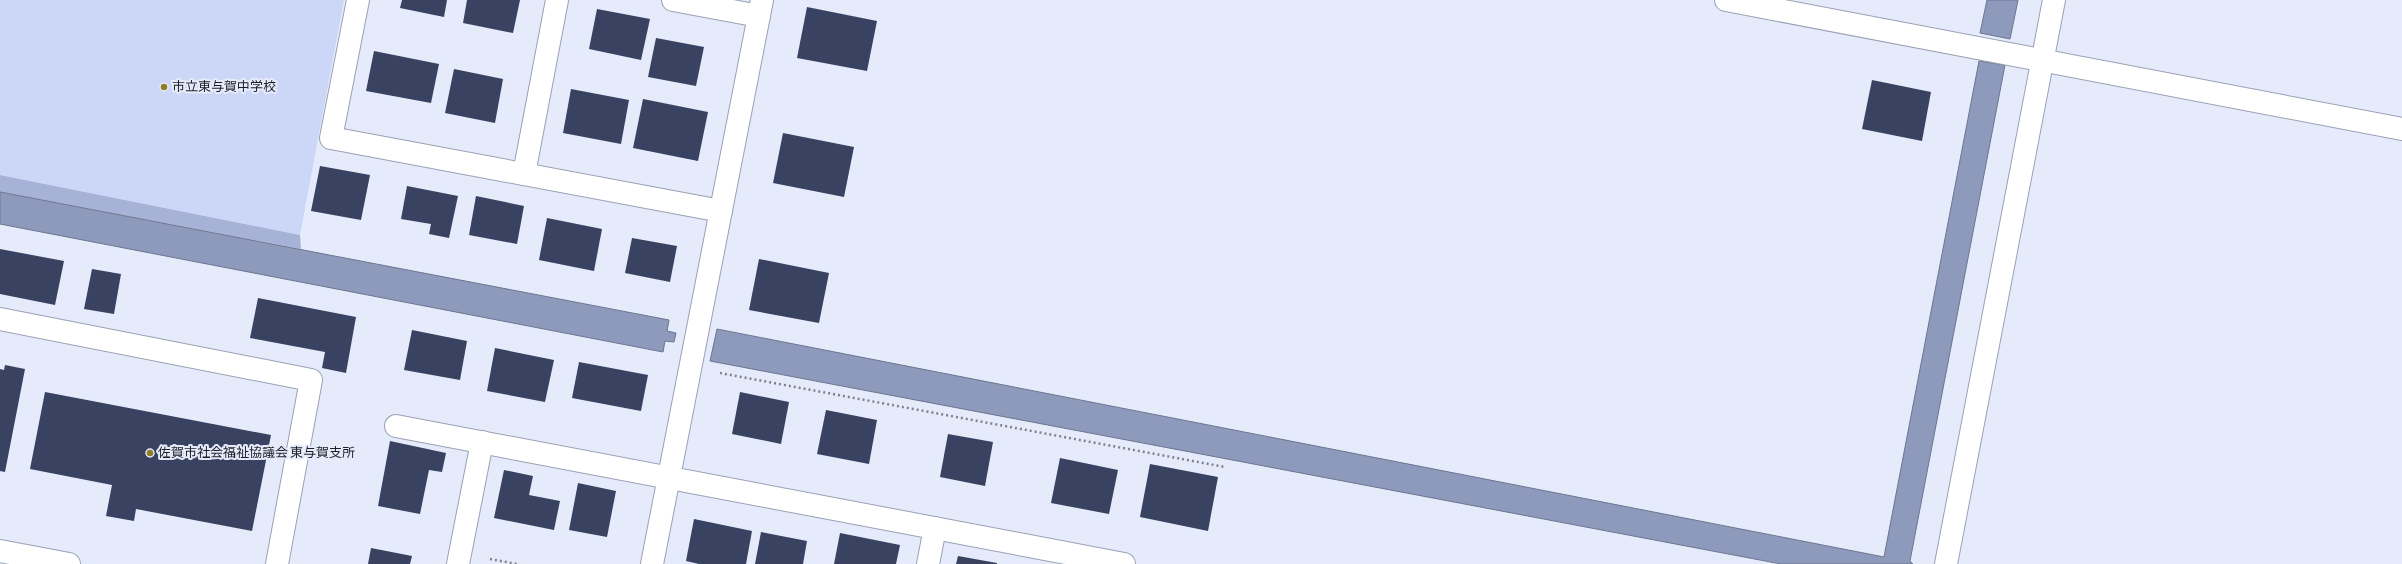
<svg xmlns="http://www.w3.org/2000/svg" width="2402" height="564" viewBox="0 0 2402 564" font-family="'Sofia Sans Condensed','Noto Sans JP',sans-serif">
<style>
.green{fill:#ccd7f8}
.forest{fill:#a6b3d6}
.water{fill:#8e9abc;stroke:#6c758f}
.building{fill:#394260}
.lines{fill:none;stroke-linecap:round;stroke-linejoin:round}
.minor-casing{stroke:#9aa1b4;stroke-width:24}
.path{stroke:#7d828d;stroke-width:2.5;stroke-dasharray:2 3;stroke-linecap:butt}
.minor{stroke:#fff;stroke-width:22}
.poi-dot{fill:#8f7e25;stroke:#e5ebfb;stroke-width:1.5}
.labels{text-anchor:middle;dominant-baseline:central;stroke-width:4;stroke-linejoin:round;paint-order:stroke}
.poi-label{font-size:13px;fill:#1c1f26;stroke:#e5ebfb;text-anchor:start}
</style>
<rect width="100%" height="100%" fill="#e5ebfb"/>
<polygon class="green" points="0,0 344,0 300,235 0,175"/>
<polygon class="forest" points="0,175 300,235 301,249 0,192"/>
<g class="water">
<polygon points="1987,0 2018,0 2010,39 1980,33"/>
<polygon points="1979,61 2005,65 1910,561 1913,564 1781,564 710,361 717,329 1884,557"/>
<polygon points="0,192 669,320 667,331 676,333 674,342 665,341 663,352 0,224"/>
</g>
<g class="building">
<polygon points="402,0 447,0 444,17 400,8"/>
<polygon points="467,0 520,0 513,33 463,23"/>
<polygon points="807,7 877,21 867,71 797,58"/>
<polygon points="597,9 650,19 641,60 589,49"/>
<polygon points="656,38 704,47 696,86 648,77"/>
<polygon points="374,51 439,64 431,103 366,91"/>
<polygon points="454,69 503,79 495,123 445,113"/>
<polygon points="1872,80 1931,92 1922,141 1862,129"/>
<polygon points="571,89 629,100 621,144 563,133"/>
<polygon points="643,99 708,112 698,161 633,148"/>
<polygon points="783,133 854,147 844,197 773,183"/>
<polygon points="320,166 370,175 361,220 311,211"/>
<polygon points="407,186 458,196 449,238 429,234 431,224 401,219"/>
<polygon points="476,196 524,206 517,244 469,235"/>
<polygon points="547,218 602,229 594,271 539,260"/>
<polygon points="632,238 677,246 670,282 625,273"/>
<polygon points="0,249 64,261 55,305 0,294"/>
<polygon points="759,259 829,273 819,323 749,310"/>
<polygon points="92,269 121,274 114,314 84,309"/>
<polygon points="258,298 356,317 346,373 322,368 325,352 250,338"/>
<polygon points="412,330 467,341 460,380 404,370"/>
<polygon points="495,348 554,360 545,402 487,391"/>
<polygon points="579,362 648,375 641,411 572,398"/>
<polygon points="5,365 25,369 5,472 0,471 0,369 4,370"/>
<polygon points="45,392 271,435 252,531 136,509 134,521 106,516 112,485 30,469"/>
<polygon points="740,392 789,402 781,444 732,434"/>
<polygon points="826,410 877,420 869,464 817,454"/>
<polygon points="948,434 993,442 985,486 940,477"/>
<polygon points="390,441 446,453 442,472 429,470 420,514 378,506"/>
<polygon points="1060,458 1118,470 1109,514 1051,503"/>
<polygon points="1150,464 1218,477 1208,531 1140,517"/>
<polygon points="504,470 533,476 529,495 560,501 554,530 494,518"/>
<polygon points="578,483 616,491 607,537 569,530"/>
<polygon points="694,519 752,531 746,564 699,564 686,561"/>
<polygon points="761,532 807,541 803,564 755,564"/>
<polygon points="840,533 900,545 896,564 834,564"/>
<polygon points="371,548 412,556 410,564 368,564"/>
<polygon points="958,556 997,563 997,564 956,564"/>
</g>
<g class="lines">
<g class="minor-casing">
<g id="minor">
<polyline points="358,0 331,138 721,211"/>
<polyline points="673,0 759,16"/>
<polyline points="1726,0 2402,129"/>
<polyline points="524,174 557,0"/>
<polyline points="0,319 311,380 277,564"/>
<polyline points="396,426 1124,564"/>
<polyline points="0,551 69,564"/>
<polyline points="458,564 482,442"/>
<polyline points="652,564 762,0"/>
<polyline points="928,564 935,528"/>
<polyline points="1946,564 2054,0"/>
</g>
</g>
<g class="path">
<polyline points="720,373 1225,467"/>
<polyline points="490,559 517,564"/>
</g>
<use href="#minor" class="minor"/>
</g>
<g class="poi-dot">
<circle cx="164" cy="87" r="4"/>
<circle cx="150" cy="453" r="4"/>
</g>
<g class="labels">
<g class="poi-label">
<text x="172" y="87">市立東与賀中学校</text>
<text x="158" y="453">佐賀市社会福祉協議会 東与賀支所</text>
</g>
</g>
</svg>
